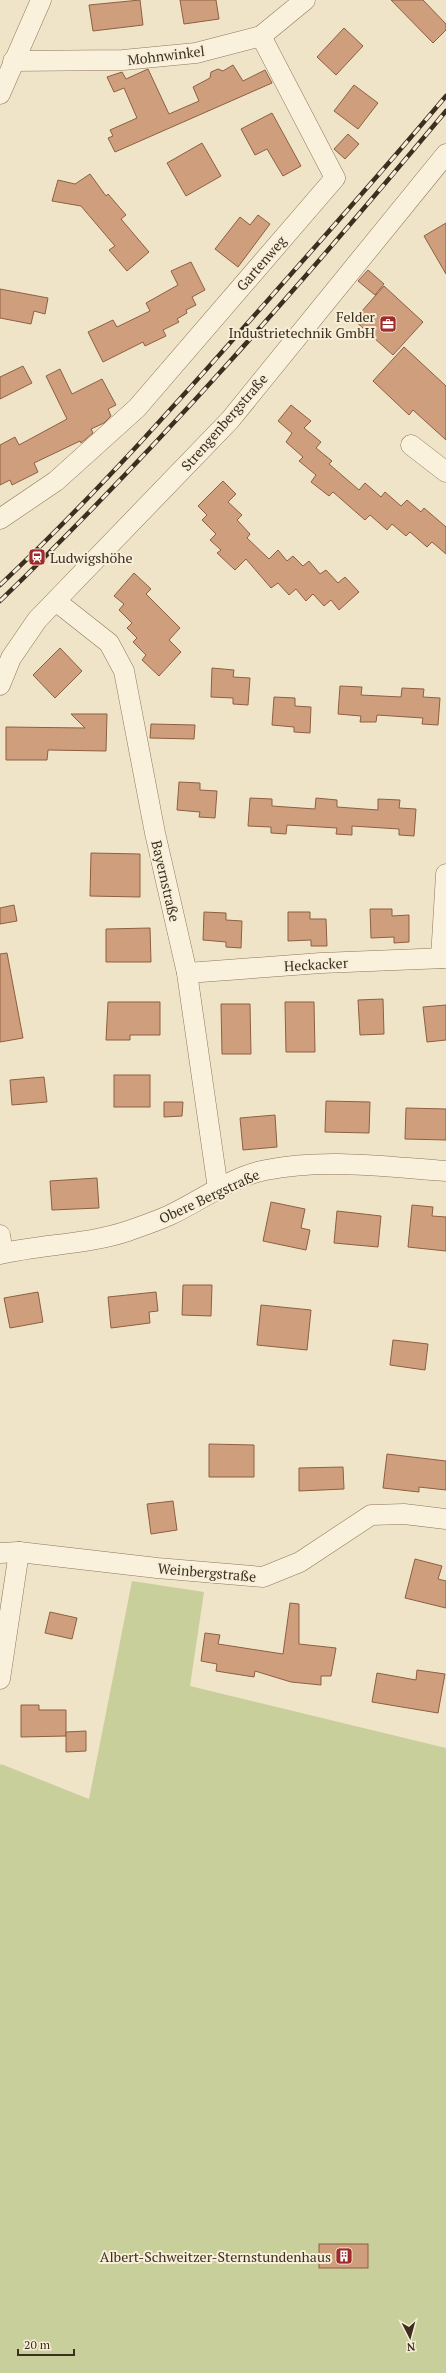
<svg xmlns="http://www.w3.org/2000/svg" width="446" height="2373" viewBox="0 0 446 2373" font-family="'PT Serif',serif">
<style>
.green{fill:#c9cf9b}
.building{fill:#cf9f7d;stroke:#8d5f41}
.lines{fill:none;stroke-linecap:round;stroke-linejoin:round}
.street-casing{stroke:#8d765c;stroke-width:21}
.street{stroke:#faf1dc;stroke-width:20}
.rail-casing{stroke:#3d2e20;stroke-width:4.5}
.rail{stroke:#f7eed8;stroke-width:3;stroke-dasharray:9;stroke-linecap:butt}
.labels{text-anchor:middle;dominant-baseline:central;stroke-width:4;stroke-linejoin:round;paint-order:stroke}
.street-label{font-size:14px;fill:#3d2e20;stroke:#f7eed8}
.poi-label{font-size:14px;fill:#3d2e20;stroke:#f7eed8;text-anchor:end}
</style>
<rect width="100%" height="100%" fill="#f0e4c8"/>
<polygon class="green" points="132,1581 204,1592 190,1686 446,1748 446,2373 0,2373 0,1766 1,1764 89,1799"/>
<g class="building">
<polygon points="140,0 143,25 93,31 89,5"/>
<polygon points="180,0 216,0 219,19 184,24"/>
<polygon points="391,0 423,0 446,24 446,30 433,43"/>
<polygon points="344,28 363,46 336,75 317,57"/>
<polygon points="233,65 243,81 265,70 272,83 115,152 108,138 113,136 110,130 137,118 124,88 114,92 107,77 122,72 126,79 148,69 169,114 199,101 193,87 210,78 211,72 218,69 223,71"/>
<polygon points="354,85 378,103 358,129 334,111"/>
<polygon points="272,113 301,166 283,176 267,149 255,155 241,129"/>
<polygon points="348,134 359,144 345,159 334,149"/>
<polygon points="202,143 221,176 186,196 167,163"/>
<polygon points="90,174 106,196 108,194 126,215 121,219 149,252 127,271 109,250 115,246 81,206 52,201 58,180 75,184"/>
<polygon points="258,215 270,224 238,267 215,249 240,217 250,225"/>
<polygon points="446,223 446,274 424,236"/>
<polygon points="191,262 205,290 192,297 196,305 186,310 187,313 177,319 179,322 163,330 166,336 145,346 143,342 103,362 88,332 113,320 117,327 150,311 146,303 178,285 171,271"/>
<polygon points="368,270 384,284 375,295 358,281"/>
<polygon points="384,286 423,322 393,355 354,320"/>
<polygon points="0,289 48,298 45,314 34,311 31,324 0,318"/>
<polygon points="404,347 446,386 446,440 413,410 409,415 373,381"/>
<polygon points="23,366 32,383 0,399 0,377"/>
<polygon points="60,369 72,394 102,379 116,405 108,409 111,416 104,423 91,429 93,433 81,443 80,441 34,463 38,472 12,485 10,480 0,485 0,445 15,437 19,445 67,419 46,376"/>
<polygon points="291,405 311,421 304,428 321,442 316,448 332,461 329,464 359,490 365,483 381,497 385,492 401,506 407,500 421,512 424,508 446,527 446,554 432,542 427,547 410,532 406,536 392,524 387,530 370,515 365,520 333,492 329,496 311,482 316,475 299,461 303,457 286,442 292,433 278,421"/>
<polygon points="223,481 236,494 228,502 242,515 237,520 250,534 247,538 269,559 278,550 287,561 293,556 303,566 309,561 320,574 326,570 338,583 345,577 359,592 339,610 331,600 324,606 313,594 306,601 296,589 289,595 278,583 271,588 246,559 235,570 217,553 221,550 210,540 216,534 202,520 207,515 198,506"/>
<polygon points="134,573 151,589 146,594 180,628 169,640 181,652 159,676 142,660 146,655 133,642 137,638 127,628 132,623 119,610 124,604 114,596"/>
<polygon points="60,648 82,671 55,698 33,675"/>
<polygon points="212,668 234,670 233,677 250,678 248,705 233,704 233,698 211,697"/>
<polygon points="340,686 362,687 361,695 401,697 402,688 424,689 423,697 440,698 438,725 422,724 423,718 377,715 376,722 360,722 361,716 338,714"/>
<polygon points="274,697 295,698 295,706 311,707 310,733 294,732 294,727 272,725"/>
<polygon points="71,714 107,714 106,751 48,750 47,760 6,760 6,727 85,728"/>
<polygon points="151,724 195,725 194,739 150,738"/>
<polygon points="179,782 200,783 200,790 217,791 215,818 199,817 200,812 177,810"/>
<polygon points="250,798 272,799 272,806 315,809 316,798 337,800 337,807 378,810 378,799 400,800 399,808 416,809 414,836 399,835 399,829 352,826 352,835 336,834 337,828 287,825 286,834 271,833 271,827 248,826"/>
<polygon points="91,853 140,854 140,897 90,896"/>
<polygon points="14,905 17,921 0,924 0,908"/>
<polygon points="370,909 392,909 392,916 409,915 409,942 394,943 394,937 371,938"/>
<polygon points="204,912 226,913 226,920 242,921 241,948 226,947 226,942 203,940"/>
<polygon points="288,912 310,912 310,919 326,919 327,946 311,946 311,940 288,941"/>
<polygon points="150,928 151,962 106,962 106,929"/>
<polygon points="7,953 23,1038 0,1042 0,954"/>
<polygon points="383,999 384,1034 360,1035 358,1000"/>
<polygon points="108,1002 160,1002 160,1035 130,1035 130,1040 106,1040"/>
<polygon points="285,1002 314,1002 315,1052 286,1052"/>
<polygon points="221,1004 250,1004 251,1054 222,1054"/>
<polygon points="446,1005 446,1040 427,1042 423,1007"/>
<rect x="114" y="1075" width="36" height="32"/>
<polygon points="44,1077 47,1102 12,1105 10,1080"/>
<polygon points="326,1101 370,1102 369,1133 325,1132"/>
<polygon points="164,1102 183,1102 182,1116 164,1117"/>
<polygon points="406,1108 446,1109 446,1140 405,1139"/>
<polygon points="275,1115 277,1147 243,1150 240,1118"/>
<polygon points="97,1178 99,1208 52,1210 50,1181"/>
<polygon points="271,1202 305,1209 301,1228 310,1230 306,1250 263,1241"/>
<polygon points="412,1205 433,1207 432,1216 446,1217 446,1251 408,1247"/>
<polygon points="337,1211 381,1216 378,1247 334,1243"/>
<polygon points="183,1285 212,1285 211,1316 182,1315"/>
<polygon points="38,1292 43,1322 10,1328 4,1298"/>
<polygon points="156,1292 158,1311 149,1312 150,1323 111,1328 108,1297"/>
<polygon points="261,1305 311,1310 307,1350 257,1345"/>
<polygon points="393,1340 428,1344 425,1370 390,1365"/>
<polygon points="209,1444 254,1445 254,1477 209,1477"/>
<polygon points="387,1454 446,1461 446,1490 419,1487 419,1492 383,1488"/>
<polygon points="343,1467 344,1489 299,1491 299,1468"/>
<polygon points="173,1501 177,1530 151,1534 147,1504"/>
<polygon points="415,1559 442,1566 438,1579 446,1581 446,1608 405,1598"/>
<polygon points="290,1603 299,1604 299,1644 336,1648 331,1676 321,1676 321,1685 291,1682 255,1671 254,1677 216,1671 217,1664 201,1661 205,1633 220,1635 218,1644 283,1654"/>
<polygon points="50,1612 77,1618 72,1639 45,1633"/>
<polygon points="417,1670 445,1674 438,1713 372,1702 377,1673 416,1680"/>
<polygon points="21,1705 39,1705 39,1710 66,1710 66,1736 21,1737"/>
<polygon points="86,1731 86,1751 66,1752 66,1732"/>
<rect x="319" y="2244" width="49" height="24"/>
</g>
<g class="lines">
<g class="street-casing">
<g id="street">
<polyline points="13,61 123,60 196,53 261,36 305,0"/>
<polyline points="0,94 41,0"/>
<polyline points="411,445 446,472"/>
<polyline points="0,519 56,481 137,408 335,178 261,36"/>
<polyline points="57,602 109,643 124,671 155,833 187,973 218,1189"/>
<polyline points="0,685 11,658 37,620 230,420 446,154"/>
<polyline points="441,958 446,874"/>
<polyline points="187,973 321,963 446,958"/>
<polyline points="0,1235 3,1253"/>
<path d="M0,1254C42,1244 86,1245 128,1231C142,1226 157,1221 170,1215C200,1201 233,1176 266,1170C326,1158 386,1167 446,1171"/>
<polyline points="0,1553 19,1552 157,1568 263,1577 300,1562 371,1515 404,1514 446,1519"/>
<polyline points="0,1679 19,1552"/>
</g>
</g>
<use href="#street" class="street"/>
<g class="rail-casing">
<g id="rail">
<path d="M0,585C101,490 192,386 284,282C339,220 393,159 446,96"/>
<path d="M0,601C159,447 304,281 446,111"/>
</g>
</g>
<use href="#rail" class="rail"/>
</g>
<defs>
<g id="office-square" transform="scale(0.9)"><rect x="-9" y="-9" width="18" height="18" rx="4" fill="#9e2a2b" stroke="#f7eed8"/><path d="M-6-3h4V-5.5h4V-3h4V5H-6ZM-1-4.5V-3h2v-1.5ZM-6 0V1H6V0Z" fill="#fff"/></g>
<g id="station-square" transform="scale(0.9)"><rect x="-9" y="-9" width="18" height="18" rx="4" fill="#9e2a2b" stroke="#f7eed8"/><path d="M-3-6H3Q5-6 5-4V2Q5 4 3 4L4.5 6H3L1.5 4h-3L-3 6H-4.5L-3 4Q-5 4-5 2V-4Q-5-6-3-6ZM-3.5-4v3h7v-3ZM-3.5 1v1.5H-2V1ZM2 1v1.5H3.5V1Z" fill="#fff"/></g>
<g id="building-square" transform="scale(0.9)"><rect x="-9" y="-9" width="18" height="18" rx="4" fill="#9e2a2b" stroke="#f7eed8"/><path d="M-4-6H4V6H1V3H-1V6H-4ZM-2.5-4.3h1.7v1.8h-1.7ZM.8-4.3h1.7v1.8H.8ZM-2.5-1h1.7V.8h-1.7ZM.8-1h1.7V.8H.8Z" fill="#fff"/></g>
</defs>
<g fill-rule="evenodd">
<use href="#office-square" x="388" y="324"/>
<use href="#station-square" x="37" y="557"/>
<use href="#building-square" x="344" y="2256"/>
</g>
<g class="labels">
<g class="street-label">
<text transform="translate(166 55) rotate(-7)">Mohnwinkel</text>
<text transform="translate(261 263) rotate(-49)">Gartenweg</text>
<text transform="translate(224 422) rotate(-49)">Strengenbergstraße</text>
<text transform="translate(166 881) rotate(77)">Bayernstraße</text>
<text transform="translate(316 964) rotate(-3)">Heckacker</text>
<text transform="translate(209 1196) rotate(-25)">Obere Bergstraße</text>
<text transform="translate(207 1572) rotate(5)">Weinbergstraße</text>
</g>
<g class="poi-label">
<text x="375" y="316">Felder<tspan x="375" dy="16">Industrietechnik GmbH</tspan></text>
<text x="50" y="557" text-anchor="start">Ludwigshöhe</text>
<text x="331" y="2256">Albert-Schweitzer-Sternstundenhaus</text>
</g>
</g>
<g transform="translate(410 2337) rotate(174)" stroke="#f7eed8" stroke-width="3" paint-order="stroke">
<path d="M0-3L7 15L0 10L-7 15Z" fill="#3d2e20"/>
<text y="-6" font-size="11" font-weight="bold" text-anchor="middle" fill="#3d2e20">N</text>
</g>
<path d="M18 2349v6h56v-6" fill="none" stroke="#3d2e20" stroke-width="2"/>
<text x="24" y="2349" font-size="12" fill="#3d2e20" stroke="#f7eed8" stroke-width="3" paint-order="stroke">20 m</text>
</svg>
